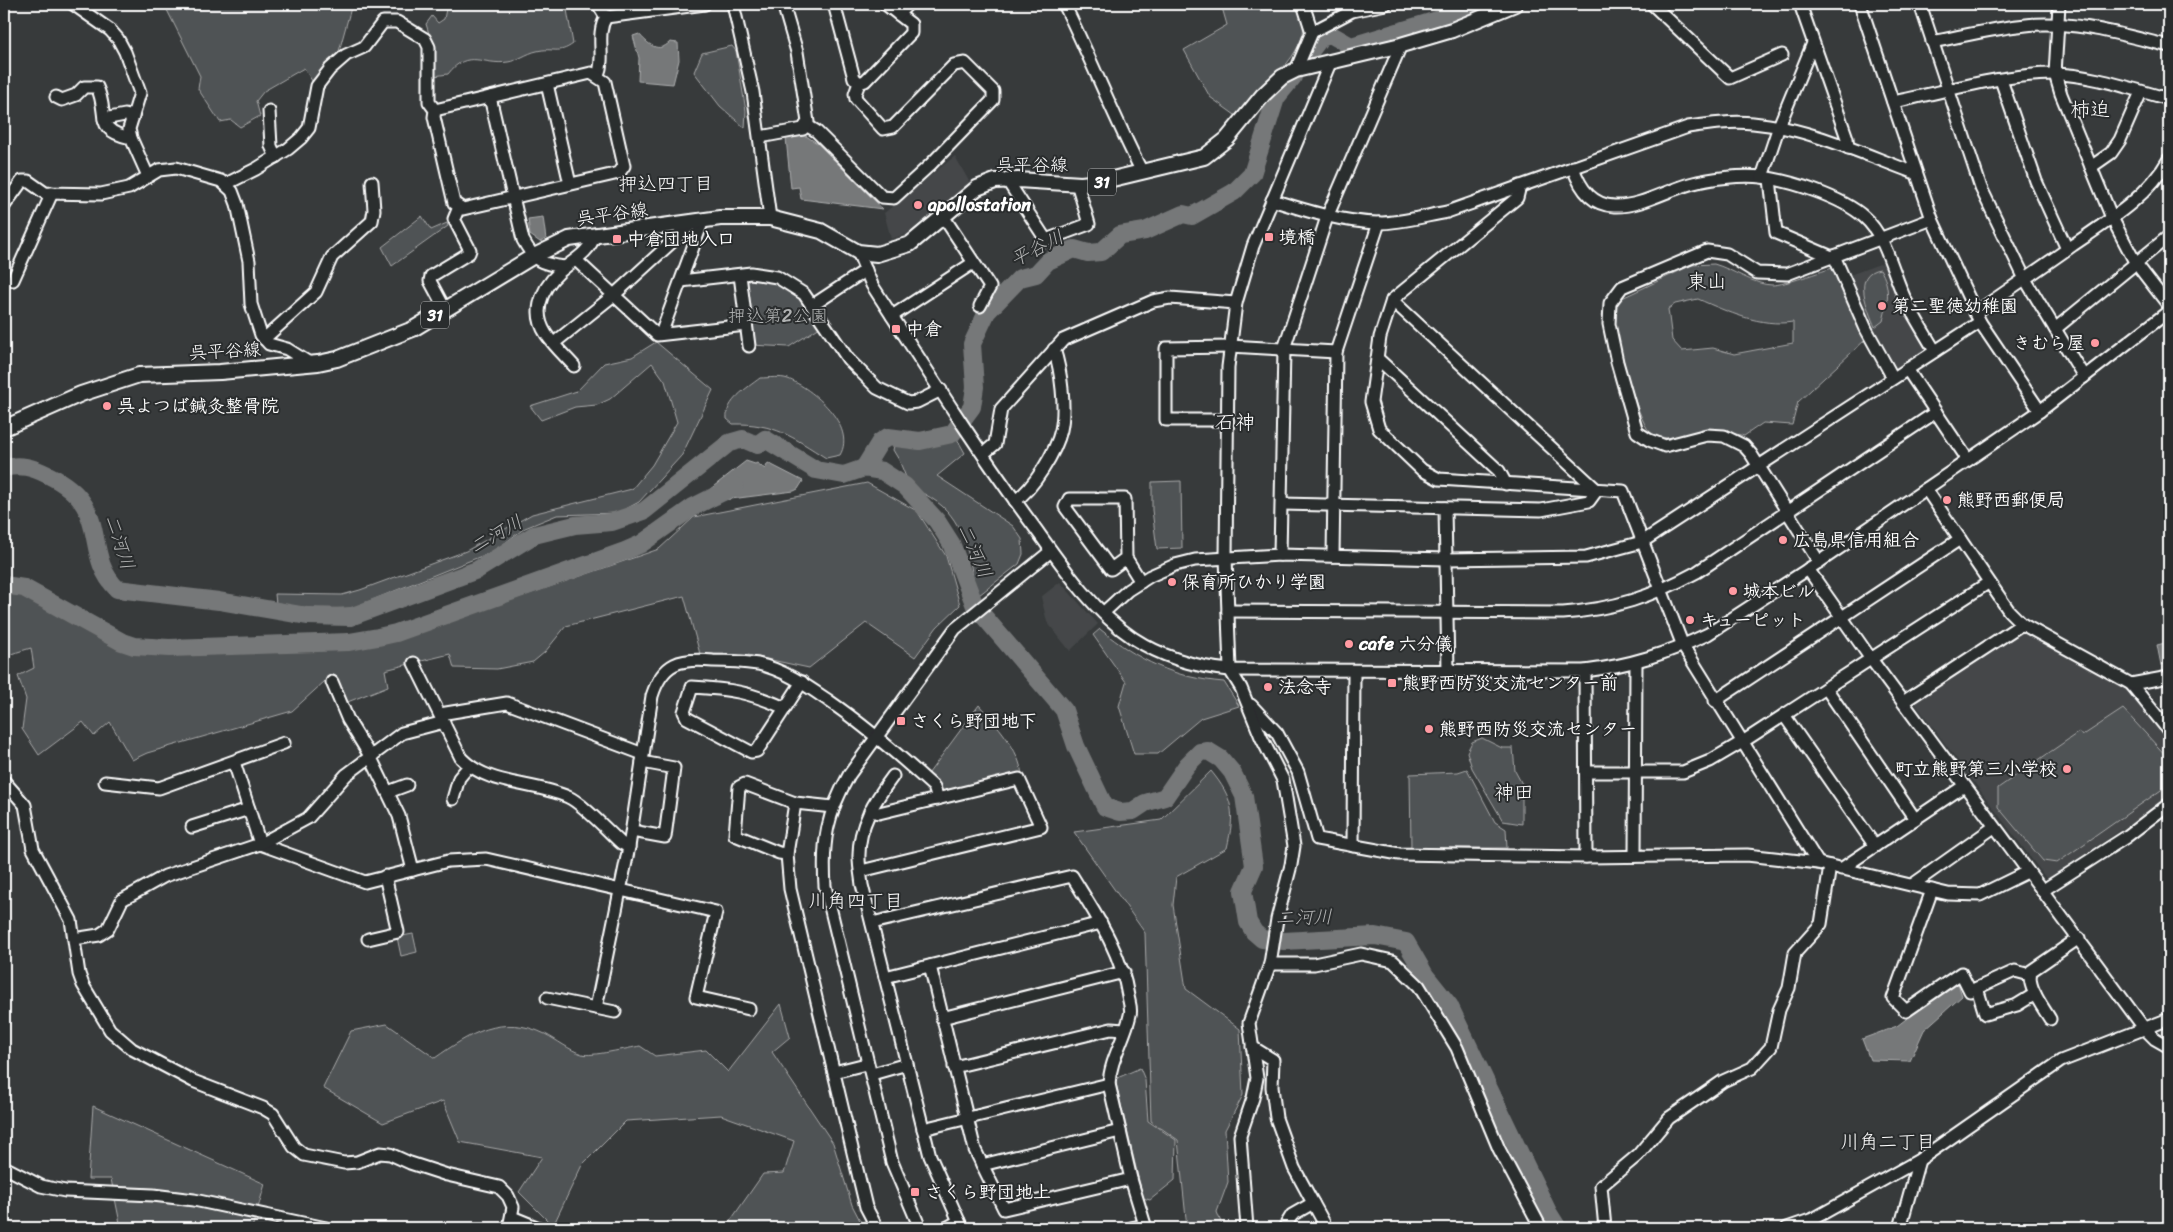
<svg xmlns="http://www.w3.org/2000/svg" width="2173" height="1232" viewBox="0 0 2173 1232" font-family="Sriracha,'Klee One',sans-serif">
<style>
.built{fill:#444748}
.green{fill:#505354;stroke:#a8a9aa;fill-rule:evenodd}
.water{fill:#767879;stroke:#adaeaf}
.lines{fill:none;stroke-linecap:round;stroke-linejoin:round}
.river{stroke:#767879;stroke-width:18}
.minor-casing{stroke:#fff;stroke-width:15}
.major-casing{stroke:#fff;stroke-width:18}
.minor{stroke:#2a2d2e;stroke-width:11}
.major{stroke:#2a2d2e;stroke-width:14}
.poi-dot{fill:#ff9aa2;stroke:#2a2d2e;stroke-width:2}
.labels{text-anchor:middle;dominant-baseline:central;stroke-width:4;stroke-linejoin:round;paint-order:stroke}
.shield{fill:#2a2d2e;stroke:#bfc0c0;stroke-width:1}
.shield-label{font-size:16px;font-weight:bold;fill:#fff}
.street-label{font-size:18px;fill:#fff;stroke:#2a2d2e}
.poi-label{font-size:18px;font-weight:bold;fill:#fff;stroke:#2a2d2e;text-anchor:start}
.park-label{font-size:18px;fill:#b0b2b2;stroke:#2a2d2e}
.neighbourhood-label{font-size:19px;fill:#fff;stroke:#2a2d2e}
.water-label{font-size:19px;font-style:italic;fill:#b4b5b5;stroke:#2a2d2e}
.quarter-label{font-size:20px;fill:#fff;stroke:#2a2d2e}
</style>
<rect width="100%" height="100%" fill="#373a3b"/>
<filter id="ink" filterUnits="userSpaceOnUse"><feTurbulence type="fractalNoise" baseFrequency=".02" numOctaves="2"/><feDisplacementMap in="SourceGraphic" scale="10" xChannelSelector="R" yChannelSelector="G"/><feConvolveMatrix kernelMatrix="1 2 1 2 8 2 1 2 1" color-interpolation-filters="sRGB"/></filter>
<g filter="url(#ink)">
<g class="built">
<polygon points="955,156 970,183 907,234 891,239 884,213"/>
<polygon points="1885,262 1900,296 1928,345 1926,350 1896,369 1891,367 1876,341 1847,276"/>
<polygon points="1060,582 1098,624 1070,651 1047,622 1041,597"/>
<polygon points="2024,631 2123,682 2169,740 2169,798 2049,878 2045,877 1916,705 1917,698 2018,632"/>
</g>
<g class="green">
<polygon points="164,4 352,4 338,55 314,84 304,68 264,91 256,101 260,116 240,127 231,120 220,122 198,89 200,76"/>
<path d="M447,4H566L573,44C558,55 554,47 537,51C527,53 517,61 508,62C483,66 468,48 448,74L434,76L431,40L426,24L432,16L438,23L444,19Z"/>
<path d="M1221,4H1295C1299,12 1305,24 1303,34C1294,66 1258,91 1235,115L1210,97L1184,50L1227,25Z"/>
<polygon points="732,46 736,51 746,111 745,128 720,106 694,72 702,53"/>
<polygon points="422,216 431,230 447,223 448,226 392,266 382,247"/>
<path d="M1714,264C1732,269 1754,285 1772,285C1785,285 1821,271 1836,267L1865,340L1798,402L1792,425L1763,423L1744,436C1715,427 1698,440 1672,438C1665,438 1656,437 1650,432C1637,420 1615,333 1614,313L1620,299L1692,265ZM1698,299C1728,312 1760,327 1793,322V343L1734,354L1713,348L1682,351L1672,340L1668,309L1675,304Z"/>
<path d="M1880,269C1891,287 1888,301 1883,321L1875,327C1868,310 1851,273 1880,269Z"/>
<path d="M743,278C783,278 800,295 820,327L789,347L751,345Z"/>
<polygon points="656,342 713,390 682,455 639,502 618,513 557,515 525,528 494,551 352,608 320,609 276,604 275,594 342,595 360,590 466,551 532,514 632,489 652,465 677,422 665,381 652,363 610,399 597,405 575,407 541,420 530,406 577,391 604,363 632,357"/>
<path d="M760,378C769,378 780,376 788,379C812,388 857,426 840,455L826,458C793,437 774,423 733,424L727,419C725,401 747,388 760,378Z"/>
<path d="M956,437L965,453L937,476L1013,526L1022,539L1023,554L1019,564L979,595L975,593C971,561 965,522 937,502C929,496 919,491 910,487L899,460L893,450L894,446L909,445L923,447Z"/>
<polygon points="1181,481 1182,548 1157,549 1152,510 1152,482"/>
<polygon points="867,483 917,511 946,556 960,605 937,627 915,657 866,623 809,668 748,655 700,654 684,596 566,626 545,652 533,662 497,669 454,668 450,654 385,670 388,686 345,703 335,679 325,681 292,711 147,753 132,760 110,722 94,736 83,722 39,755 22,729 26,699 18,676 34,668 31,648 4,656 4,591 22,594 125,650 364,646 413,634 659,549 694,517"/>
<path d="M1100,629C1139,661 1174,678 1224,682L1239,706L1201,718L1158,754H1134L1119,706L1126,682L1093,635Z"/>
<path d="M979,705C996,724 1020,749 1022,776L939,797L926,777Z"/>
<polygon points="2123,709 2169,759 2164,788 2057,863 2043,861 1998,807 1998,788 2079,732 2082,736"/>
<polygon points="1482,738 1502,748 1513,748 1515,771 1522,784 1522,824 1503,821 1472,768 1467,752 1472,742"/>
<polygon points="1467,769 1495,822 1506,829 1507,848 1411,848 1410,774 1458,772"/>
<path d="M1211,771C1234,799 1235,813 1227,848L1176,877L1173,905L1186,989L1240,1029L1243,1095L1225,1130L1228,1182L1217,1212L1223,1228H1187L1178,1140L1151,1121L1145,933L1074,832L1161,820Z"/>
<polygon points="413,934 417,952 401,956 397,937"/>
<path d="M781,1004L790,1037L772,1052L833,1143L852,1205L864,1228L726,1227L763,1174L784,1173L794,1141L721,1115L626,1121L582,1165L553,1226L519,1192L542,1157L460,1142L443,1101L383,1123L323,1088L351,1031L387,1024L435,1058C469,1034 502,1013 545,1034C557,1040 569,1050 582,1054C590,1057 629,1048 640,1046L655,1056L706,1050L728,1072Z"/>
<polygon points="1140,1068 1145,1080 1148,1121 1176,1140 1175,1180 1150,1200 1143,1198 1115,1079"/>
<polygon points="93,1106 265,1184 252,1228 121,1228 111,1179 88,1179"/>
</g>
<g class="water">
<path d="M639,34C648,44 658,54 670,42L678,43L679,60L673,84L638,81L639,58L633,36Z"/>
<polygon points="806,136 817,143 883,209 801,199 799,187 791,188 786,138"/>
<polygon points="543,217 546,239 540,242 530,235 528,219"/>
<polygon points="746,461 755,464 757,463 765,469 768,463 803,481 798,489 794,491 723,500 718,504 709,490"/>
<polygon points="2169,642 2169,663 2161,665 2157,645"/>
<polygon points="1957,980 1962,996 1924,1030 1910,1061 1870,1060 1862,1039 1897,1026"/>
</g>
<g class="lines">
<g class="river">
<polyline points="1309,53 1321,37 1330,34 1351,46 1440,19 1462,17 1485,4"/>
<path d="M4,468C21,464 32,467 48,475C114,507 80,551 117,589L219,601L307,616L350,617L477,570L534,535L575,525L612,522L644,511L729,443L743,439L757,445L765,439L816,470L844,475L864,468L882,471L905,486L937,521L951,543L975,606L1064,710L1076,746L1105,807L1120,812L1133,811L1145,803L1165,797L1187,765L1200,752L1208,751L1221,759L1232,772L1244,796L1254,866L1243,891L1248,922L1254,932L1262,939L1284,941L1375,936L1406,942L1425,975L1449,1005L1548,1212L1558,1228"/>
<polyline points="864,468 880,442 888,437 920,441 952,434 972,407 975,387 972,344 987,312 1020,278 1036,274 1048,261 1074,249 1088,253 1101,252 1120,235 1145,231 1183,214 1192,216 1234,192 1252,174 1276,98 1293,77"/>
<polyline points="4,585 24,588 122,642 134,646 169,648 349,642 378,637 396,633 625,551 641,544 693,507 735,486"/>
</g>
<g class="minor-casing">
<g id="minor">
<polyline points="73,4 110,30 118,39 125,52 140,93 129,129 131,138 148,176"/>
<polyline points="598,4 606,17 705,4"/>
<polyline points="733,4 753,92 770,218"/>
<polyline points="834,4 854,78 859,83 865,81 911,33 911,24 885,4"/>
<path d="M1064,4C1091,59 1114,117 1142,172"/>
<polyline points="1652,4 1730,78 1782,55"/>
<polyline points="1800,4 1847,138 1848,148"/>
<polyline points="1860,4 1932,219 1980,322 2040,411"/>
<polyline points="1920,4 1981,188 2025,279 2084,377"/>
<polyline points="2059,4 2055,74 2061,94 2112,218 2135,262 2169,306"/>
<polyline points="898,14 908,4"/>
<polyline points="1312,32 1352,11 1386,4"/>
<path d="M1932,42C1963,36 1994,28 2026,25C2074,20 2123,35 2169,46"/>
<polyline points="1296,70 1312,32 1303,4"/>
<path d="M598,75C606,56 595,35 606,17"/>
<polyline points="2001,80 2036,181 2067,249"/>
<polyline points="547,84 570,184"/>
<path d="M56,97L62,100L76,95L84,87H97C110,115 92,130 131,138"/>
<path d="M490,97L523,240C535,262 541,264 565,267"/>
<path d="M1893,102C1945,92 2000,74 2054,74C2089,74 2135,90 2169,99"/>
<polyline points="269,111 271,146 276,157"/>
<polyline points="104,119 125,115 133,117"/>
<polyline points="806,125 816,131 882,197 894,198 931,164 993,100 993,91 965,63 954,65 893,127 883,129 856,99 855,94 859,83"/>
<polyline points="760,137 803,129 808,122 797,52 783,4"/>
<path d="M1573,167C1579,186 1590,205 1614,206C1640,207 1665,191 1690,184C1711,178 1740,175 1762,177C1791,181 1842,197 1864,217C1887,237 1893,275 1906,301C1915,318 1925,334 1935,351"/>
<polyline points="2091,167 2111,153 2120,140 2141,92"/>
<polyline points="1762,177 1779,126 1813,43"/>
<polyline points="1770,179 1776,233 1832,257"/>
<polyline points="1007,180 1046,240 1089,224 1077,183"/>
<polyline points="226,184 256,169 288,149 301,138 309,128 317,86 330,69 346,55 364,47 383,22 397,22 425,39 429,47 429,102 435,110 434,117 454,203 463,209 619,173 624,166 605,82 591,73 435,110"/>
<polyline points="1520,186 1517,198 1392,300 1380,337 1371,402 1379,429 1422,470 1439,479 1623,491 1683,646 1818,863"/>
<path d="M1272,200C1307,211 1342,222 1378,223C1401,223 1425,216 1447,212L1688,127C1709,124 1731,121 1753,123C1809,128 1863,154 1915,173"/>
<polyline points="4,206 22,181 28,181 45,193 101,194 129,188 159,170 176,168 221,181 232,191 237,204 249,261 251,304 261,335 269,344 287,349 311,364"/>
<polyline points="943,216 990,287 980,306"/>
<path d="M858,252L872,285C925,367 977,450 1035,528C1063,567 1093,611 1133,638C1162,657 1196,667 1230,670L1585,671C1631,665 1666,654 1708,634L1819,562L2040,411L2169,311"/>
<polyline points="1834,256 1866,329 1893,378"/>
<polyline points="577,261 657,335 746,325"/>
<polyline points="740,275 749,346"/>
<polyline points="13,280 52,193"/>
<polyline points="681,281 751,273 777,277 804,294 848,359 877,388 908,403 917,402 941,390"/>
<polyline points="1392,300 1597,490"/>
<polyline points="813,305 866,270"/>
<polyline points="445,309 430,281 431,276 469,253 470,250 454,219 459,207"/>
<path d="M1975,313C2008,290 2041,268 2073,245C2108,221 2148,197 2169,159"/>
<polyline points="892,316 973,263"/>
<polyline points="2055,329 2169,236"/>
<polyline points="661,334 703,220"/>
<polyline points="264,339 316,292 332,257 372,221 374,210 372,182"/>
<polyline points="554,343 614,295 695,221"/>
<polyline points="1230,346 1336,352"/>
<polyline points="1377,358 1499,471 1506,484"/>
<path d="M574,366C565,356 554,346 546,334C529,308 546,281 568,265C579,257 591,249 595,234"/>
<polyline points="1907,369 1968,460"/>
<polyline points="1227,420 1166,420 1166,348 1230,347"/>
<polyline points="983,454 995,444 1001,409 1063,340 1153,301 1170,298 1236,303"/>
<polyline points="1926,489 2009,611 2022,624 2131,684 2169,731"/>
<path d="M1015,501C1033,489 1056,452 1061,430C1066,408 1061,370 1054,349"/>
<polyline points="1282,504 1541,510 1589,501 1597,490"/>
<polyline points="1445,508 1448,671"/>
<polyline points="1280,555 1284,349 1327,217 1401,45"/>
<polyline points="1333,556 1336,352 1379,223"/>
<polyline points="1126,558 1111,569 1065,507 1069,499 1125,499 1126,558 1141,582"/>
<polyline points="1819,562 1751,454 1744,446 1724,436 1707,435 1665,446 1649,440 1637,432 1617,362 1609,324 1610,303 1622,287 1707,251 1727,254 1757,273 1787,274 1932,219"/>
<polyline points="1808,569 1871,659 2144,1028 2155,1039 2169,1047"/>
<path d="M1228,611L1563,613C1615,609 1651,597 1697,572L1936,412"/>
<polyline points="1103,613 1128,590 1150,576 1175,565 1195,560 1280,555 1446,559 1586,557 1642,542 1980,322"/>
<path d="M414,663L461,758C489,787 533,781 568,797C581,802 609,832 621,843L629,847"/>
<polyline points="1585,671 1586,857"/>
<polyline points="332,682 348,720 370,756 399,816 413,870"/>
<polyline points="2131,684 2169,677"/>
<polyline points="1826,688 1915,819"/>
<polyline points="1715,701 1960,539"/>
<polyline points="1903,702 2022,624"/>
<polyline points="1251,705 1277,733 1298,772 1317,839 1399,854 1586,857 1747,855 1818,863 1948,894 1980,895 2027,872"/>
<path d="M785,708C749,692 731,689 692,687L684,712L687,718L751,752L757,751L802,682"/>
<polyline points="440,714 507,703 643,754"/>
<polyline points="1784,715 1875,846"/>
<polyline points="234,762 260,844 365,882 448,861 486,859 716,912 696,997 749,1009"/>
<polyline points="1586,772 1683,772 1710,761 1744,741 1988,583"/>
<path d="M893,776C875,800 858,826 859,858C859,866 861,876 862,885L930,1156L962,1228"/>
<polyline points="4,781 25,805 33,849 71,920 79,974 83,985 110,1030 132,1049 193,1081 263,1108 273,1114 294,1147 304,1155 344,1163 357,1162 380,1153 390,1154 410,1163 447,1175 499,1187 508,1196 513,1207 509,1228"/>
<polyline points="105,782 159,788 284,743"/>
<polyline points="388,792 407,785"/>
<polyline points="453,799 459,778 469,766"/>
<polyline points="795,803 787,854 790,889 866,1207 877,1228"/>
<polyline points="192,827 249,809"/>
<polyline points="632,831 665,837 674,768 642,762"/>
<polyline points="1353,846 1354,671"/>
<polyline points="787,854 779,853 735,835 739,787 745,784 795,803 833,807"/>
<polyline points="1635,856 1636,663"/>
<polyline points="1841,869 1964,786"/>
<polyline points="861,871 1041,827 1019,779 879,813 870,811"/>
<polyline points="1912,885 1994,827"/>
<polyline points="1932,890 1893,998 1906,1011 1961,973 1970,991 1977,988 1985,1014 2017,1005 2035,994"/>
<polyline points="2042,891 2126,837 2169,804"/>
<path d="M872,923L1072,876C1096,915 1121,951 1128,996C1129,1002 1132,1009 1130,1015C1125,1039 1110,1059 1109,1084L1131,1179L1145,1225L1143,1228"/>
<polyline points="74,939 99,935 108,929 122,900 165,876 260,844 308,818 346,775 402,733 444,722"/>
<polyline points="368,939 398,932 385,876"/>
<polyline points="1270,964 1314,964 1361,954 1393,961 1419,986 1457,1048 1499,1149 1541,1228"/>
<polyline points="930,966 975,1150 1004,1209 1131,1179"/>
<polyline points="885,977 1101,923"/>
<polyline points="1977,988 2015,971 2030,975"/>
<polyline points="547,998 615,1012"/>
<path d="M596,1008L629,847L652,696C663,662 680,658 713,661C728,661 744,662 758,664C785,670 807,686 829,701C867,727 900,756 934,787L938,799"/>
<polyline points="942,1018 1124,972"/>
<path d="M2050,1019C2043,1007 2026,986 2031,971L2079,938"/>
<polyline points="1252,1047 1273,1060 1272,1087 1276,1118 1294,1168 1313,1203 1292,1215 1284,1228"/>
<polyline points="954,1067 1111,1029 1124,1030"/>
<polyline points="834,1072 862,1065"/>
<polyline points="872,1074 907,1064"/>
<polyline points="923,1129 1109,1084"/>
<polyline points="982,1165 1120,1131"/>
<polyline points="4,1167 41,1186 65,1191 153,1195 194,1200 326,1228"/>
<polyline points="1313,1203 1324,1223 1324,1228"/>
<polyline points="512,1217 539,1228"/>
<path d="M920,1228L892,1162L825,886C822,841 827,814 849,775L955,629L1051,551"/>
<polyline points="946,1228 959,1221"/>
<polyline points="1131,1228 1145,1225"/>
<polyline points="1247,1228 1240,1136 1253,1098 1257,1078 1249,1023 1270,964 1277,919 1291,865 1294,846 1283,780 1261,737 1241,688 1230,670 1226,557 1228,367 1236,303 1253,246 1330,63"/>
<polyline points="1605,1228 1601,1186 1638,1155 1669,1118 1723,1081 1752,1068 1771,1047 1779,1010 1789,988 1795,953 1821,924 1830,866"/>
<polyline points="1787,1228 1813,1219 1919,1160 2061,1061 2169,1019"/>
<polyline points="1900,1228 1919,1160"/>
</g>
</g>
<g class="major-casing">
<polyline id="major" points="4,428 81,394 139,375 220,372 318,363 337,359 413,329 532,257 569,239 720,218 770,218 821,231 858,252 877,254 910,244 977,188 995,181 1018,180 1081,184 1100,182 1204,157 1227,139 1263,95 1282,77 1296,70 1401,45 1452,30 1515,4"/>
</g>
<use href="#minor" class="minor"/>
<use href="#major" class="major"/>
</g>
</g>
<g class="poi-dot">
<circle cx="918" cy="205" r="5"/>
<rect x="1264" y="232" width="10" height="10" rx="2.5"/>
<rect x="612" y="234" width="10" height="10" rx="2.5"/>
<circle cx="1882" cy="306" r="5"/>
<rect x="891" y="324" width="10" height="10" rx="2.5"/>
<circle cx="2095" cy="343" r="5"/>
<circle cx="107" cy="406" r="5"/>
<circle cx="1947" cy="500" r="5"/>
<circle cx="1783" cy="540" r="5"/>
<circle cx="1172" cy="582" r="5"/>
<circle cx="1733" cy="591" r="5"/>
<circle cx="1690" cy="620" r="5"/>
<circle cx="1349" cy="644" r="5"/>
<rect x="1387" y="678" width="10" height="10" rx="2.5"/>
<circle cx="1268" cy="687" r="5"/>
<rect x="896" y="716" width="10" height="10" rx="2.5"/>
<circle cx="1429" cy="729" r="5"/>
<circle cx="2067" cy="769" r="5"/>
<rect x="910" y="1187" width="10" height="10" rx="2.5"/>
</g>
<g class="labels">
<g class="shield">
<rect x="1088" y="168.5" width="28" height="27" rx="4"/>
<rect x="421" y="301.5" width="28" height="27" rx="4"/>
</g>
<g class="shield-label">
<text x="1102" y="182">31</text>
<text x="435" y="315">31</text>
</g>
<g class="street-label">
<text x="1032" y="165">呉平谷線</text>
<text transform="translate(612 214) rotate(-8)">呉平谷線</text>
<text transform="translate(225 351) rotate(-3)">呉平谷線</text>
</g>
<g class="poi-label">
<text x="928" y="205">apollostation</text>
<text x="1279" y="237">境橋</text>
<text x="627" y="239">中倉団地入口</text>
<text x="1892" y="306">第二聖徳幼稚園</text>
<text x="906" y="329">中倉</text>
<text x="2085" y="343" text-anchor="end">きむら屋</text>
<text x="117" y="406">呉よつば鍼灸整骨院</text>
<text x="1957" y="500">熊野西郵便局</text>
<text x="1793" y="540">広島県信用組合</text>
<text x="1182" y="582">保育所ひかり学園</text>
<text x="1743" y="591">城本ビル</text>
<text x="1700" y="620">キューピット</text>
<text x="1359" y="644">cafe 六分儀</text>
<text x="1402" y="683">熊野西防災交流センター前</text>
<text x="1278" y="687">法念寺</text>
<text x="911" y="721">さくら野団地下</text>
<text x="1439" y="729">熊野西防災交流センター</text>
<text x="2057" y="769" text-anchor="end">町立熊野第三小学校</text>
<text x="925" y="1192">さくら野団地上</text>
</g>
<g class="park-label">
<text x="778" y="316">押込第2公園</text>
</g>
<g class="neighbourhood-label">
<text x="666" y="183">押込四丁目</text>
<text x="856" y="900">川角四丁目</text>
<text x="1888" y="1141">川角二丁目</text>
</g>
<g class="water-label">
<text transform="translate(1037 248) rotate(-27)">平谷川</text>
<text transform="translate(496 534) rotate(-30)">二河川</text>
<text transform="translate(120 542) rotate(72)">二河川</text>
<text transform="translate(975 551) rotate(66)">二河川</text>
<text transform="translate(1304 917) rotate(-1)">二河川</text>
</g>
<g class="quarter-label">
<text x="2090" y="109">柿迫</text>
<text x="1707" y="281">東山</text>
<text x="1235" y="422">石神</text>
<text x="1514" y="792">神田</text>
</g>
</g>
<rect width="2173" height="1232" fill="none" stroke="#2a2d2e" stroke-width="20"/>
<rect x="10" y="10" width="2153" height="1212" fill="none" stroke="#fff" stroke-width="2" filter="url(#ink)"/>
</svg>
